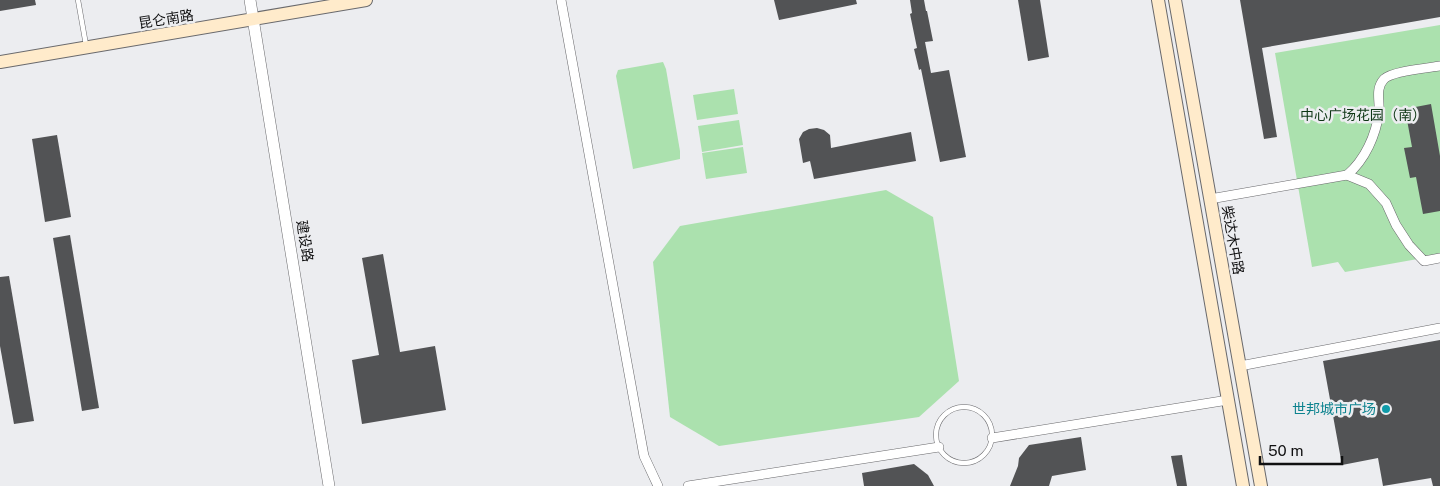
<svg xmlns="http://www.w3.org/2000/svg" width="1440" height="486" viewBox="0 0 1440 486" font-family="'Public Sans','Noto Sans SC',sans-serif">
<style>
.green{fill:#abe1ae}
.building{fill:#525355}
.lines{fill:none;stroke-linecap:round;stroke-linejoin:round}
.service-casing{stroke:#69696c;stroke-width:5.5}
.minor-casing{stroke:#69696c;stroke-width:10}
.tertiary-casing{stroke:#69696c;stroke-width:12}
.secondary-casing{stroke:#69696c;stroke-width:14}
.service{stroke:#fff;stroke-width:4.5}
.minor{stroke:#fff;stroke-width:9}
.tertiary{stroke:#fff;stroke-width:11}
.secondary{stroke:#ffebcb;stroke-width:12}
.culture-dot{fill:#0f9aa8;stroke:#ecedf0;stroke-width:2}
.labels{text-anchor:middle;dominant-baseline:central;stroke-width:5;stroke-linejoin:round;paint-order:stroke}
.street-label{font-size:14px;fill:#101011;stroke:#ecedf0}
.park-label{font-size:14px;fill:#0d3614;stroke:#ecedf0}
.culture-label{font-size:14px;fill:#0d838f;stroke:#ecedf0;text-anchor:end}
</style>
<rect width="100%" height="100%" fill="#ecedf0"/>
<g class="green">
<polygon points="1440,25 1440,255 1345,272 1338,262 1312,267 1275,53"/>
<polygon points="663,62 666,69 680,151 680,159 633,169 616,76 618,70"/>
<polygon points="734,89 738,114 697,120 693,95"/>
<polygon points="739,120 743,145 702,152 698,126"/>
<polygon points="743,147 747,173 706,179 702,153"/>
<polygon points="886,190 933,217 959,381 919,417 719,446 670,417 653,262 680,226"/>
</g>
<g class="building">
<polygon points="0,0 35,0 36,5 0,11"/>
<polygon points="774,0 856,0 857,4 779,20"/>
<polygon points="910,0 924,0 926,11 927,11 933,41 925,42 931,73 949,70 966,157 940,162 921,69 919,70 914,49 917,48 910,14 912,13"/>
<polygon points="1018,0 1040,0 1049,57 1028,61"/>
<polygon points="1240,0 1440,0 1440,17 1262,48 1277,137 1264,139"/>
<polygon points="1431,104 1440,156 1440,211 1423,214 1416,177 1410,178 1404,148 1412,147 1405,109"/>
<polygon points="817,128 824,130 830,135 831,148 911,132 916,161 814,179 810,161 803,163 799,139 803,132 809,129"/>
<polygon points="57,135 71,217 45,222 32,139"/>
<polygon points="70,235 99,408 82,411 53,238"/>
<polygon points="383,254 400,352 435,346 446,410 362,424 352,360 379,355 362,258"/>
<polygon points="9,276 34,421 14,424 0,346 0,277"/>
<polygon points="1440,340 1440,486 1433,486 1431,478 1383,486 1378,458 1342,465 1323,361"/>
<polygon points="1081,437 1086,470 1052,476 1049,486 1010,486 1018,466 1019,458 1029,445"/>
<polygon points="1182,455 1187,486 1177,486 1171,456"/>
<polygon points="914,464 928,475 934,486 864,486 862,473"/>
</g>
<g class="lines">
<g class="service-casing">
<g id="service">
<polyline points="78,0 86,45"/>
<circle cx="964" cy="435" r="28"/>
</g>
</g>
<g class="minor-casing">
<g id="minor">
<polyline points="561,0 644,456 658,486"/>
<polyline points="1347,175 1369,184 1386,203 1396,225 1409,245 1424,261 1440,258"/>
<path d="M1210,199L1347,175C1365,160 1376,135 1379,112C1380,100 1375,89 1384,79C1392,71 1428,68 1440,66"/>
<polyline points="1240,366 1440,328"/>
<polyline points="992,438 1228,400"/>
<polyline points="688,486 939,447"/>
</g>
</g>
<g class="tertiary-casing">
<polyline id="tertiary" points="250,0 329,486"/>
</g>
<g class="secondary-casing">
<g id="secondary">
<polyline points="1158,0 1243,486"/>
<polyline points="1175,0 1261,486"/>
<polyline points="0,62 366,0"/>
</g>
</g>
<use href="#service" class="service"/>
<use href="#minor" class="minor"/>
<use href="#tertiary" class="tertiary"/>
<use href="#secondary" class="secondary"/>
</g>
<circle class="culture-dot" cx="1386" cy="409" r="5"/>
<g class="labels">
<g class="street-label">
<text transform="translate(166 19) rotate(-9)">昆仑南路</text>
<text transform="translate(1233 240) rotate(80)">柴达木中路</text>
<text transform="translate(305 241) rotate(81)">建设路</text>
</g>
<g class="park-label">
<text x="1363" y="115">中心广场花园（南）</text>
</g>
<g class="culture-label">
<text x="1376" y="409">世邦城市广场</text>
</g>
</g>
<path d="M1260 456v8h82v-8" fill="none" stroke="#101011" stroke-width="2.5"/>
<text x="1268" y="456" font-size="15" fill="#101011" stroke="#ecedf0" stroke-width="4" paint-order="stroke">50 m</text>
</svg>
